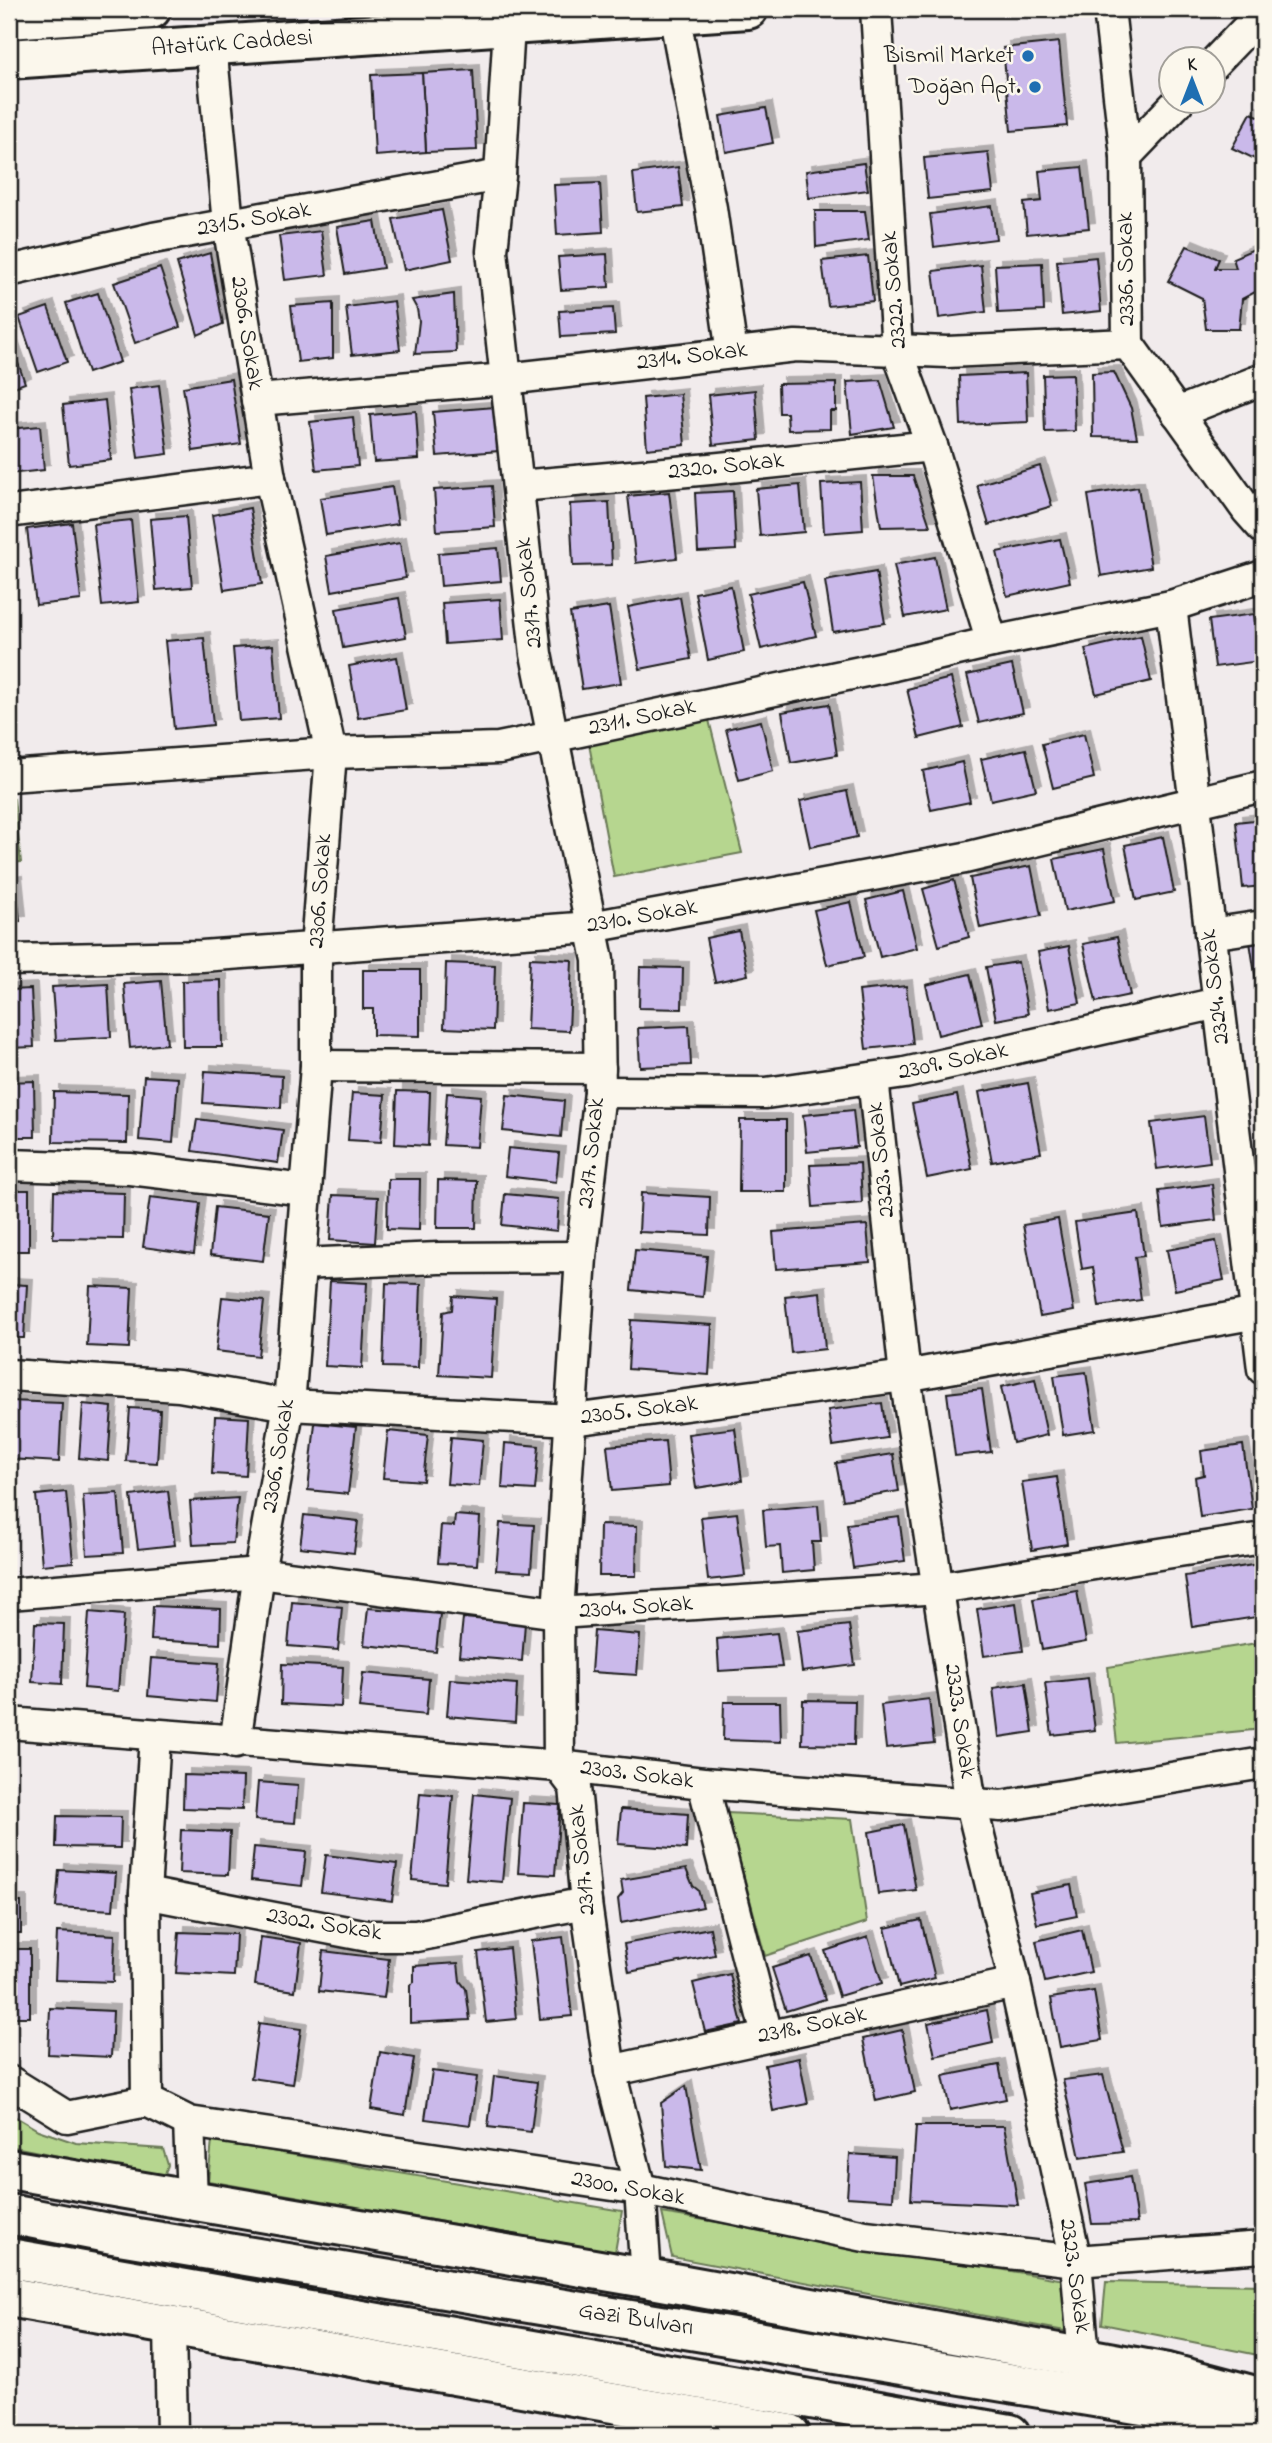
<svg xmlns="http://www.w3.org/2000/svg" width="1272" height="2443" viewBox="0 0 1272 2443" font-family="'Indie Flower',sans-serif">
<style>
.green{fill:#b6d68f;stroke:#697956;stroke-width:2}
.building{fill:#cab9ea;stroke:#1c1c1c;stroke-width:2;filter:url(#shadow)}
.lines{fill:none;stroke-linecap:round;stroke-linejoin:round}
.minor-casing{stroke:#1c1c1c;stroke-width:35}
.major-casing{stroke:#1c1c1c;stroke-width:44}
.highway-casing{stroke:#1c1c1c;stroke-width:44}
.minor{stroke:#fbf7ec;stroke-width:30}
.major{stroke:#fbf7ec;stroke-width:38}
.highway{stroke:#fbf7ec;stroke-width:38}
.poi-dot{fill:#1f6fb2;stroke:#fbf7ec;stroke-width:2.5}
.labels{text-anchor:middle;dominant-baseline:central;stroke-width:5;stroke-linejoin:round;paint-order:stroke}
.street-label{font-size:24px;fill:#1c1c1c;stroke:#fbf7ec}
.poi-label{font-size:24px;fill:#1c1c1c;stroke:#fbf7ec;text-anchor:end}
</style>
<defs>
<filter id="shadow"><feDropShadow dx="6" dy="-6" stdDeviation="0" flood-color="#0004"/></filter>
</defs>
<rect width="100%" height="100%" fill="#f1ebec"/>
<filter id="ink" filterUnits="userSpaceOnUse"><feTurbulence type="fractalNoise" baseFrequency=".0143" numOctaves="2"/><feDisplacementMap in="SourceGraphic" scale="14" xChannelSelector="R" yChannelSelector="G"/><feConvolveMatrix kernelMatrix="1 2 1 2 8 2 1 2 1" color-interpolation-filters="sRGB"/></filter>
<g filter="url(#ink)">
<g class="green">
<polygon points="707,712 742,853 614,877 588,739"/>
<polygon points="14,799 21,862 9,863 9,800"/>
<polygon points="1263,1642 1263,1729 1117,1743 1108,1667"/>
<polygon points="727,1813 852,1819 867,1922 765,1956"/>
<polygon points="9,2113 38,2130 76,2143 163,2149 168,2165 164,2177 9,2146"/>
<polygon points="212,2141 622,2211 615,2252 208,2181"/>
<polygon points="662,2213 1065,2280 1065,2331 672,2257"/>
<polygon points="1106,2282 1263,2285 1263,2356 1102,2324"/>
</g>
<g class="building">
<polygon points="1059,42 1067,126 1011,131 1003,48"/>
<polygon points="473,70 477,150 426,152 422,73"/>
<polygon points="422,73 426,152 375,156 371,75"/>
<polygon points="766,108 773,143 726,152 720,116"/>
<polygon points="1251,113 1263,118 1263,163 1232,148"/>
<polygon points="988,152 993,192 928,199 924,158"/>
<polygon points="864,163 868,190 809,198 806,171"/>
<polygon points="678,167 683,207 637,212 633,173"/>
<polygon points="1082,167 1089,228 1027,234 1024,203 1042,201 1039,171"/>
<polygon points="600,183 603,232 557,235 554,185"/>
<polygon points="992,206 996,239 934,247 930,214"/>
<polygon points="442,210 452,260 404,270 393,219"/>
<polygon points="815,211 865,211 869,240 816,247"/>
<polygon points="375,221 383,268 345,274 337,227"/>
<polygon points="321,231 327,275 285,280 279,236"/>
<polygon points="1263,245 1263,288 1242,299 1239,329 1206,329 1202,298 1168,281 1187,246 1219,259 1215,268 1236,268 1233,258"/>
<polygon points="210,253 223,324 198,335 177,263"/>
<polygon points="607,254 609,287 561,290 558,257"/>
<polygon points="868,256 873,301 828,306 822,261"/>
<polygon points="1096,257 1101,311 1062,315 1057,261"/>
<polygon points="1042,263 1044,311 998,313 995,265"/>
<polygon points="981,265 986,312 939,318 933,271"/>
<polygon points="160,268 180,327 135,343 114,283"/>
<polygon points="98,293 120,362 88,373 66,303"/>
<polygon points="454,294 456,352 415,354 419,321 417,309 412,300"/>
<polygon points="394,301 400,350 352,355 346,307"/>
<polygon points="333,303 333,358 298,362 291,306"/>
<polygon points="48,307 67,362 38,372 19,317"/>
<polygon points="613,308 615,334 561,337 559,311"/>
<polygon points="9,337 25,383 9,389"/>
<polygon points="1114,372 1131,408 1137,438 1093,437 1092,373"/>
<polygon points="1026,373 1028,422 961,425 959,376"/>
<polygon points="1073,374 1075,431 1045,432 1043,375"/>
<polygon points="231,379 241,444 193,451 183,387"/>
<polygon points="880,380 894,427 852,434 847,382"/>
<polygon points="836,383 836,411 830,411 830,429 788,430 787,413 779,413 778,384"/>
<polygon points="159,385 168,454 138,458 129,389"/>
<polygon points="755,390 759,440 713,445 708,395"/>
<polygon points="680,394 685,445 647,449 643,398"/>
<polygon points="105,400 111,460 69,465 63,405"/>
<polygon points="495,407 499,451 437,456 433,412"/>
<polygon points="416,411 419,459 374,462 370,415"/>
<polygon points="353,417 358,466 316,470 310,422"/>
<polygon points="40,426 44,470 9,474 9,429"/>
<polygon points="1040,466 1052,506 989,525 977,485"/>
<polygon points="873,476 913,476 930,526 881,527"/>
<polygon points="860,482 863,530 824,533 821,484"/>
<polygon points="800,485 804,532 760,536 756,489"/>
<polygon points="492,486 495,527 437,531 434,490"/>
<polygon points="392,487 398,524 326,535 320,498"/>
<polygon points="1138,487 1151,567 1101,576 1088,495"/>
<polygon points="733,491 736,550 698,552 695,493"/>
<polygon points="669,492 677,558 636,563 628,496"/>
<polygon points="609,502 612,565 573,566 570,504"/>
<polygon points="250,508 262,584 224,590 212,515"/>
<polygon points="186,516 192,587 156,590 150,519"/>
<polygon points="131,520 139,602 102,606 93,524"/>
<polygon points="72,523 81,600 36,605 27,529"/>
<polygon points="1060,539 1070,582 1007,596 997,552"/>
<polygon points="400,543 406,578 332,591 326,556"/>
<polygon points="498,548 501,581 441,586 438,553"/>
<polygon points="935,557 946,609 905,617 894,565"/>
<polygon points="876,572 885,623 833,632 825,581"/>
<polygon points="803,582 816,636 761,649 748,594"/>
<polygon points="731,586 744,652 708,660 695,593"/>
<polygon points="680,597 691,659 640,669 628,607"/>
<polygon points="399,598 406,637 343,648 336,609"/>
<polygon points="500,599 503,640 445,644 442,603"/>
<polygon points="609,607 621,683 582,689 570,613"/>
<polygon points="1254,614 1260,661 1215,667 1209,620"/>
<polygon points="1141,636 1151,681 1096,694 1085,649"/>
<polygon points="204,638 213,725 174,729 165,641"/>
<polygon points="273,645 279,718 239,721 233,648"/>
<polygon points="397,657 406,710 358,718 349,666"/>
<polygon points="1012,665 1023,713 979,723 967,675"/>
<polygon points="951,678 963,727 919,738 907,689"/>
<polygon points="829,704 837,755 791,763 782,712"/>
<polygon points="761,721 773,771 739,780 726,729"/>
<polygon points="1084,734 1094,778 1053,788 1042,744"/>
<polygon points="1026,749 1036,790 991,800 981,759"/>
<polygon points="962,762 970,802 931,810 923,771"/>
<polygon points="847,791 857,837 810,847 800,801"/>
<polygon points="1263,819 1263,886 1243,888 1236,822"/>
<polygon points="1163,837 1174,892 1136,900 1125,845"/>
<polygon points="1104,849 1115,901 1065,911 1054,859"/>
<polygon points="1031,866 1041,916 980,928 970,878"/>
<polygon points="954,880 969,937 939,946 923,889"/>
<polygon points="16,882 20,921 9,922 9,883"/>
<polygon points="903,891 917,948 880,957 866,900"/>
<polygon points="851,902 864,957 827,965 814,910"/>
<polygon points="739,931 748,975 715,982 706,938"/>
<polygon points="1117,937 1130,995 1096,1002 1083,944"/>
<polygon points="1263,940 1263,986 1257,987 1250,942"/>
<polygon points="1069,946 1080,1003 1049,1009 1038,952"/>
<polygon points="530,958 572,960 569,1031 527,1029"/>
<polygon points="1018,962 1028,1014 996,1020 986,967"/>
<polygon points="446,963 495,965 493,1030 444,1028"/>
<polygon points="640,967 683,968 682,1009 639,1008"/>
<polygon points="363,970 420,970 420,1036 373,1035 373,1009 363,1009"/>
<polygon points="970,974 982,1024 938,1035 926,985"/>
<polygon points="221,980 222,1047 183,1047 182,981"/>
<polygon points="161,981 167,1044 130,1048 124,984"/>
<polygon points="108,984 111,1037 56,1040 52,987"/>
<polygon points="906,986 913,1044 866,1049 859,991"/>
<polygon points="31,989 34,1047 9,1048 9,990"/>
<polygon points="1259,1009 1263,1009 1263,1042"/>
<polygon points="689,1026 691,1065 640,1067 638,1028"/>
<polygon points="205,1071 282,1076 281,1108 203,1103"/>
<polygon points="144,1076 178,1078 173,1143 139,1140"/>
<polygon points="34,1081 35,1137 9,1137 9,1082"/>
<polygon points="1028,1083 1041,1153 992,1162 979,1092"/>
<polygon points="397,1091 430,1092 428,1146 395,1144"/>
<polygon points="54,1092 128,1094 127,1143 53,1142"/>
<polygon points="352,1093 385,1095 381,1142 348,1140"/>
<polygon points="447,1093 481,1096 477,1147 443,1145"/>
<polygon points="507,1095 564,1101 561,1137 503,1131"/>
<polygon points="957,1095 972,1169 927,1178 912,1104"/>
<polygon points="853,1110 857,1147 807,1152 803,1115"/>
<polygon points="1204,1116 1210,1162 1157,1169 1151,1123"/>
<polygon points="197,1119 283,1130 278,1163 192,1151"/>
<polygon points="740,1120 786,1120 786,1192 739,1192"/>
<polygon points="508,1148 559,1153 556,1182 505,1176"/>
<polygon points="860,1163 862,1203 813,1207 810,1165"/>
<polygon points="388,1179 420,1179 419,1230 387,1229"/>
<polygon points="438,1180 477,1181 476,1228 437,1228"/>
<polygon points="1212,1184 1216,1220 1163,1227 1159,1191"/>
<rect x="9" y="1190" width="20" height="61"/>
<polygon points="54,1191 124,1193 123,1239 53,1238"/>
<polygon points="641,1193 710,1197 709,1235 639,1232"/>
<polygon points="505,1194 559,1199 557,1231 502,1225"/>
<polygon points="333,1195 378,1197 375,1243 330,1240"/>
<polygon points="150,1197 200,1203 194,1254 143,1247"/>
<polygon points="215,1207 269,1213 263,1261 210,1255"/>
<polygon points="1138,1213 1144,1256 1135,1257 1141,1300 1099,1306 1093,1267 1082,1269 1075,1222"/>
<polygon points="1058,1219 1074,1311 1040,1317 1023,1225"/>
<polygon points="867,1225 870,1262 776,1269 773,1232"/>
<polygon points="1216,1241 1224,1280 1175,1290 1167,1250"/>
<polygon points="635,1250 707,1256 703,1297 631,1290"/>
<polygon points="330,1281 367,1283 362,1368 325,1366"/>
<polygon points="386,1283 421,1284 418,1368 383,1367"/>
<polygon points="9,1284 27,1285 24,1338 9,1338"/>
<polygon points="90,1286 132,1288 129,1348 87,1346"/>
<polygon points="820,1292 825,1349 791,1353 785,1296"/>
<polygon points="453,1296 496,1299 491,1378 439,1375 443,1312 452,1310"/>
<polygon points="222,1297 264,1301 258,1356 216,1351"/>
<polygon points="631,1320 712,1325 709,1375 628,1369"/>
<polygon points="1086,1372 1095,1430 1063,1435 1054,1376"/>
<polygon points="1035,1379 1047,1435 1013,1443 1001,1387"/>
<polygon points="982,1389 991,1452 955,1456 947,1393"/>
<polygon points="9,1401 62,1403 59,1462 9,1459"/>
<polygon points="882,1403 887,1438 833,1446 828,1410"/>
<polygon points="83,1404 112,1407 108,1461 79,1458"/>
<polygon points="130,1408 160,1410 157,1463 126,1461"/>
<polygon points="215,1416 249,1418 246,1476 212,1474"/>
<polygon points="315,1423 356,1427 348,1494 308,1490"/>
<polygon points="735,1428 742,1481 696,1488 688,1434"/>
<polygon points="388,1431 428,1435 423,1481 383,1478"/>
<polygon points="451,1437 483,1440 479,1486 447,1484"/>
<polygon points="665,1441 669,1486 612,1491 607,1446"/>
<polygon points="505,1443 539,1446 535,1490 502,1488"/>
<polygon points="1243,1445 1252,1509 1200,1517 1195,1477 1204,1475 1201,1451"/>
<polygon points="893,1454 899,1491 843,1500 836,1463"/>
<polygon points="1057,1477 1067,1544 1032,1550 1022,1482"/>
<polygon points="168,1491 175,1545 138,1549 131,1496"/>
<polygon points="66,1492 73,1562 42,1565 36,1495"/>
<polygon points="118,1493 123,1553 87,1555 83,1495"/>
<polygon points="238,1498 233,1543 193,1545 190,1501"/>
<polygon points="818,1505 821,1542 812,1542 814,1570 782,1573 780,1546 766,1547 763,1510"/>
<polygon points="737,1513 745,1576 708,1580 701,1517"/>
<polygon points="304,1515 358,1521 354,1553 300,1547"/>
<polygon points="455,1515 480,1517 477,1565 438,1563 441,1525 454,1526"/>
<polygon points="899,1517 905,1561 853,1568 847,1524"/>
<polygon points="500,1523 534,1525 531,1572 496,1570"/>
<polygon points="600,1525 637,1526 636,1576 599,1576"/>
<polygon points="1259,1564 1263,1590 1263,1616 1192,1627 1185,1576"/>
<polygon points="1077,1591 1086,1642 1042,1650 1033,1599"/>
<polygon points="292,1602 342,1607 338,1650 288,1646"/>
<polygon points="1016,1603 1023,1651 984,1656 977,1609"/>
<polygon points="153,1606 221,1609 220,1644 151,1640"/>
<polygon points="368,1608 440,1614 436,1652 364,1645"/>
<polygon points="89,1612 124,1615 118,1691 84,1688"/>
<polygon points="463,1618 525,1623 522,1661 459,1656"/>
<rect x="9" y="1619" width="2" height="54"/>
<polygon points="35,1623 64,1624 62,1684 32,1682"/>
<polygon points="849,1625 855,1665 802,1672 797,1631"/>
<polygon points="594,1631 640,1635 637,1675 591,1672"/>
<polygon points="777,1633 782,1667 719,1671 717,1639"/>
<polygon points="151,1658 219,1663 216,1702 148,1696"/>
<polygon points="282,1664 343,1667 341,1707 281,1704"/>
<polygon points="363,1673 429,1679 426,1715 359,1708"/>
<polygon points="1088,1678 1095,1730 1052,1735 1045,1683"/>
<polygon points="450,1679 517,1684 515,1722 447,1716"/>
<polygon points="1026,1683 1033,1732 999,1737 993,1688"/>
<polygon points="929,1699 934,1743 886,1748 881,1705"/>
<polygon points="803,1700 855,1701 854,1745 802,1744"/>
<polygon points="724,1702 780,1702 781,1742 723,1740"/>
<polygon points="184,1775 243,1777 242,1810 183,1808"/>
<polygon points="258,1782 298,1785 295,1823 255,1820"/>
<polygon points="420,1793 453,1796 445,1883 412,1880"/>
<polygon points="474,1794 510,1798 502,1882 466,1879"/>
<polygon points="523,1803 560,1805 555,1875 518,1873"/>
<polygon points="621,1809 688,1814 686,1849 618,1844"/>
<polygon points="57,1816 121,1817 120,1848 56,1847"/>
<polygon points="904,1825 916,1890 878,1894 869,1832"/>
<polygon points="181,1830 230,1832 228,1875 179,1873"/>
<polygon points="254,1847 306,1852 302,1886 251,1880"/>
<polygon points="326,1855 397,1864 392,1901 321,1892"/>
<polygon points="686,1869 693,1886 698,1890 703,1907 621,1923 618,1899 623,1893 621,1880"/>
<polygon points="59,1870 116,1873 113,1910 56,1907"/>
<polygon points="1071,1885 1077,1916 1037,1924 1030,1893"/>
<rect x="9" y="1902" width="12" height="31"/>
<polygon points="921,1920 935,1978 899,1987 885,1928"/>
<polygon points="710,1928 715,1955 629,1972 624,1944"/>
<polygon points="1082,1930 1091,1972 1045,1982 1036,1941"/>
<polygon points="57,1932 115,1935 113,1982 55,1980"/>
<polygon points="179,1932 236,1934 234,1976 176,1973"/>
<polygon points="261,1937 301,1943 295,1991 255,1985"/>
<polygon points="563,1937 572,2016 540,2019 531,1941"/>
<polygon points="868,1937 882,1983 839,1996 825,1951"/>
<polygon points="509,1948 516,2019 486,2022 478,1952"/>
<polygon points="9,1949 30,1949 30,2017 12,2017 9,2007"/>
<polygon points="323,1951 389,1959 384,1998 319,1991"/>
<polygon points="811,1956 825,1999 786,2011 772,1968"/>
<polygon points="458,1963 460,1981 466,1989 470,2020 410,2023 410,1985 414,1982 414,1966"/>
<polygon points="730,1974 742,2024 705,2032 693,1983"/>
<polygon points="1094,1991 1102,2040 1060,2047 1051,1998"/>
<polygon points="50,2008 113,2011 111,2057 48,2054"/>
<polygon points="987,2010 993,2043 935,2056 928,2023"/>
<polygon points="259,2023 301,2029 293,2084 251,2078"/>
<polygon points="902,2030 915,2092 876,2101 863,2039"/>
<polygon points="380,2052 414,2058 405,2115 371,2109"/>
<polygon points="799,2058 808,2104 773,2111 765,2065"/>
<polygon points="999,2065 1006,2099 950,2110 943,2076"/>
<polygon points="432,2071 477,2077 470,2125 425,2119"/>
<polygon points="1103,2075 1123,2152 1080,2158 1063,2080"/>
<polygon points="494,2076 537,2082 531,2132 488,2127"/>
<polygon points="686,2086 701,2170 666,2166 661,2103"/>
<polygon points="916,2126 1004,2126 1018,2205 911,2200"/>
<polygon points="850,2154 895,2157 893,2200 847,2197"/>
<polygon points="1130,2177 1137,2223 1092,2224 1085,2184"/>
</g>
<g class="lines">
<g class="minor-casing">
<g id="minor">
<polyline points="876,9 897,350 932,446 992,642"/>
<polyline points="1109,9 1126,156 1128,344 1247,510 1263,528"/>
<polyline points="674,13 711,208 732,353"/>
<polyline points="509,26 500,175 492,251 536,654 598,960 600,1092 581,1257 558,1613 559,1766 575,1787 586,1903 610,2071 640,2189 646,2278"/>
<polyline points="211,45 228,224 270,478 331,753 316,948 316,1066 289,1405 259,1573 235,1743"/>
<polyline points="1212,65 1263,12"/>
<polyline points="1126,156 1178,102"/>
<polyline points="9,271 153,238 500,175"/>
<polyline points="257,400 506,379 796,346 947,352 1128,344"/>
<polyline points="1177,413 1263,379"/>
<polyline points="519,486 710,469 932,446"/>
<polyline points="9,512 270,478"/>
<polyline points="1171,606 1263,1369"/>
<polyline points="9,776 331,753 499,748 894,665 992,642 1171,606 1263,576"/>
<polyline points="1210,934 1263,926"/>
<polyline points="9,960 202,956 591,927 965,858 1263,786"/>
<polyline points="316,1066 600,1068"/>
<polyline points="873,1078 905,1376 971,1804 1015,1983 1076,2261 1084,2358"/>
<polyline points="600,1092 766,1093 905,1073 1218,1003"/>
<polyline points="9,1165 130,1169 305,1190"/>
<polyline points="300,1264 439,1258 581,1257"/>
<polyline points="9,1375 179,1386 289,1405 572,1420 905,1376 1263,1312"/>
<polyline points="9,1594 259,1573 558,1613 939,1588 1263,1538"/>
<polyline points="9,1723 559,1766 703,1783 1001,1806 1263,1763"/>
<polyline points="703,1783 767,2035"/>
<polyline points="145,1893 368,1936 416,1936 586,1903"/>
<polyline points="610,2071 1015,1983"/>
<polyline points="9,2081 67,2117 147,2101 189,2122 640,2189 865,2236 1076,2261 1263,2247"/>
<polyline points="147,2101 145,1893 155,1736"/>
<polyline points="189,2122 192,2199"/>
<polyline points="170,2326 172,2434"/>
</g>
</g>
<g class="major-casing">
<g id="major">
<polyline points="9,19 151,9"/>
<polyline points="9,59 748,9"/>
</g>
</g>
<g class="highway-casing">
<g id="highway">
<polyline points="9,2169 646,2278 1168,2373 1263,2398"/>
<polyline points="9,2214 113,2234 1263,2425"/>
<polyline points="9,2258 1010,2434"/>
<polyline points="9,2297 790,2434"/>
</g>
</g>
<use href="#minor" class="minor"/>
<use href="#major" class="major"/>
<use href="#highway" class="highway"/>
</g>
</g>
<g class="poi-dot">
<circle cx="1028" cy="56" r="7"/>
<circle cx="1035" cy="87" r="7"/>
</g>
<g class="labels">
<g class="street-label">
<text transform="translate(232 44) rotate(-4)">Atatürk Caddesi</text>
<text transform="translate(254 220) rotate(-10)">2315. Sokak</text>
<text transform="translate(1127 269) rotate(-91)">2336. Sokak</text>
<text transform="translate(895 290) rotate(-95)">2322. Sokak</text>
<text transform="translate(246 333) rotate(81)">2306. Sokak</text>
<text transform="translate(692 357) rotate(-7)">2314. Sokak</text>
<text transform="translate(726 467) rotate(-6)">2320. Sokak</text>
<text transform="translate(530 593) rotate(-96)">2317. Sokak</text>
<text transform="translate(642 718) rotate(-12)">2311. Sokak</text>
<text transform="translate(321 891) rotate(-86)">2306. Sokak</text>
<text transform="translate(642 917) rotate(-10)">2310. Sokak</text>
<text transform="translate(1216 987) rotate(-97)">2324. Sokak</text>
<text transform="translate(953 1062) rotate(-12)">2309. Sokak</text>
<text transform="translate(592 1153) rotate(-84)">2317. Sokak</text>
<text transform="translate(882 1160) rotate(-96)">2323. Sokak</text>
<text transform="translate(639 1411) rotate(-7)">2305. Sokak</text>
<text transform="translate(279 1456) rotate(-81)">2306. Sokak</text>
<text transform="translate(636 1608) rotate(-4)">2304. Sokak</text>
<text transform="translate(959 1721) rotate(82)">2323. Sokak</text>
<text transform="translate(637 1775) rotate(7)">2303. Sokak</text>
<text transform="translate(583 1860) rotate(-96)">2317. Sokak</text>
<text transform="translate(324 1925) rotate(9)">2302. Sokak</text>
<text transform="translate(812 2026) rotate(-12)">2318. Sokak</text>
<text transform="translate(628 2189) rotate(10)">2300. Sokak</text>
<text transform="translate(1074 2276) rotate(82)">2323. Sokak</text>
<text transform="translate(636 2320) rotate(9)">Gazi Bulvarı</text>
</g>
<g class="poi-label">
<text x="1014" y="56">Bismil Market</text>
<text x="1021" y="87">Doğan Apt.</text>
</g>
</g>
<rect width="1272" height="2443" fill="none" stroke="#fbf7ec" stroke-width="35"/>
<rect x="18" y="18" width="1237" height="2408" fill="none" stroke="#1c1c1c" stroke-width="2.5" filter="url(#ink)"/>
<g transform="translate(1192 80)"><circle r="33" fill="#fbf7ec" stroke="#a29f99" stroke-width="2"/>
<path d="M0-5L12 26L0 18L-12 26Z" fill="#1f6fb2"/>
<text y="-10" font-size="19" font-weight="bold" text-anchor="middle" fill="#1c1c1c">K</text>
</g>
</svg>
